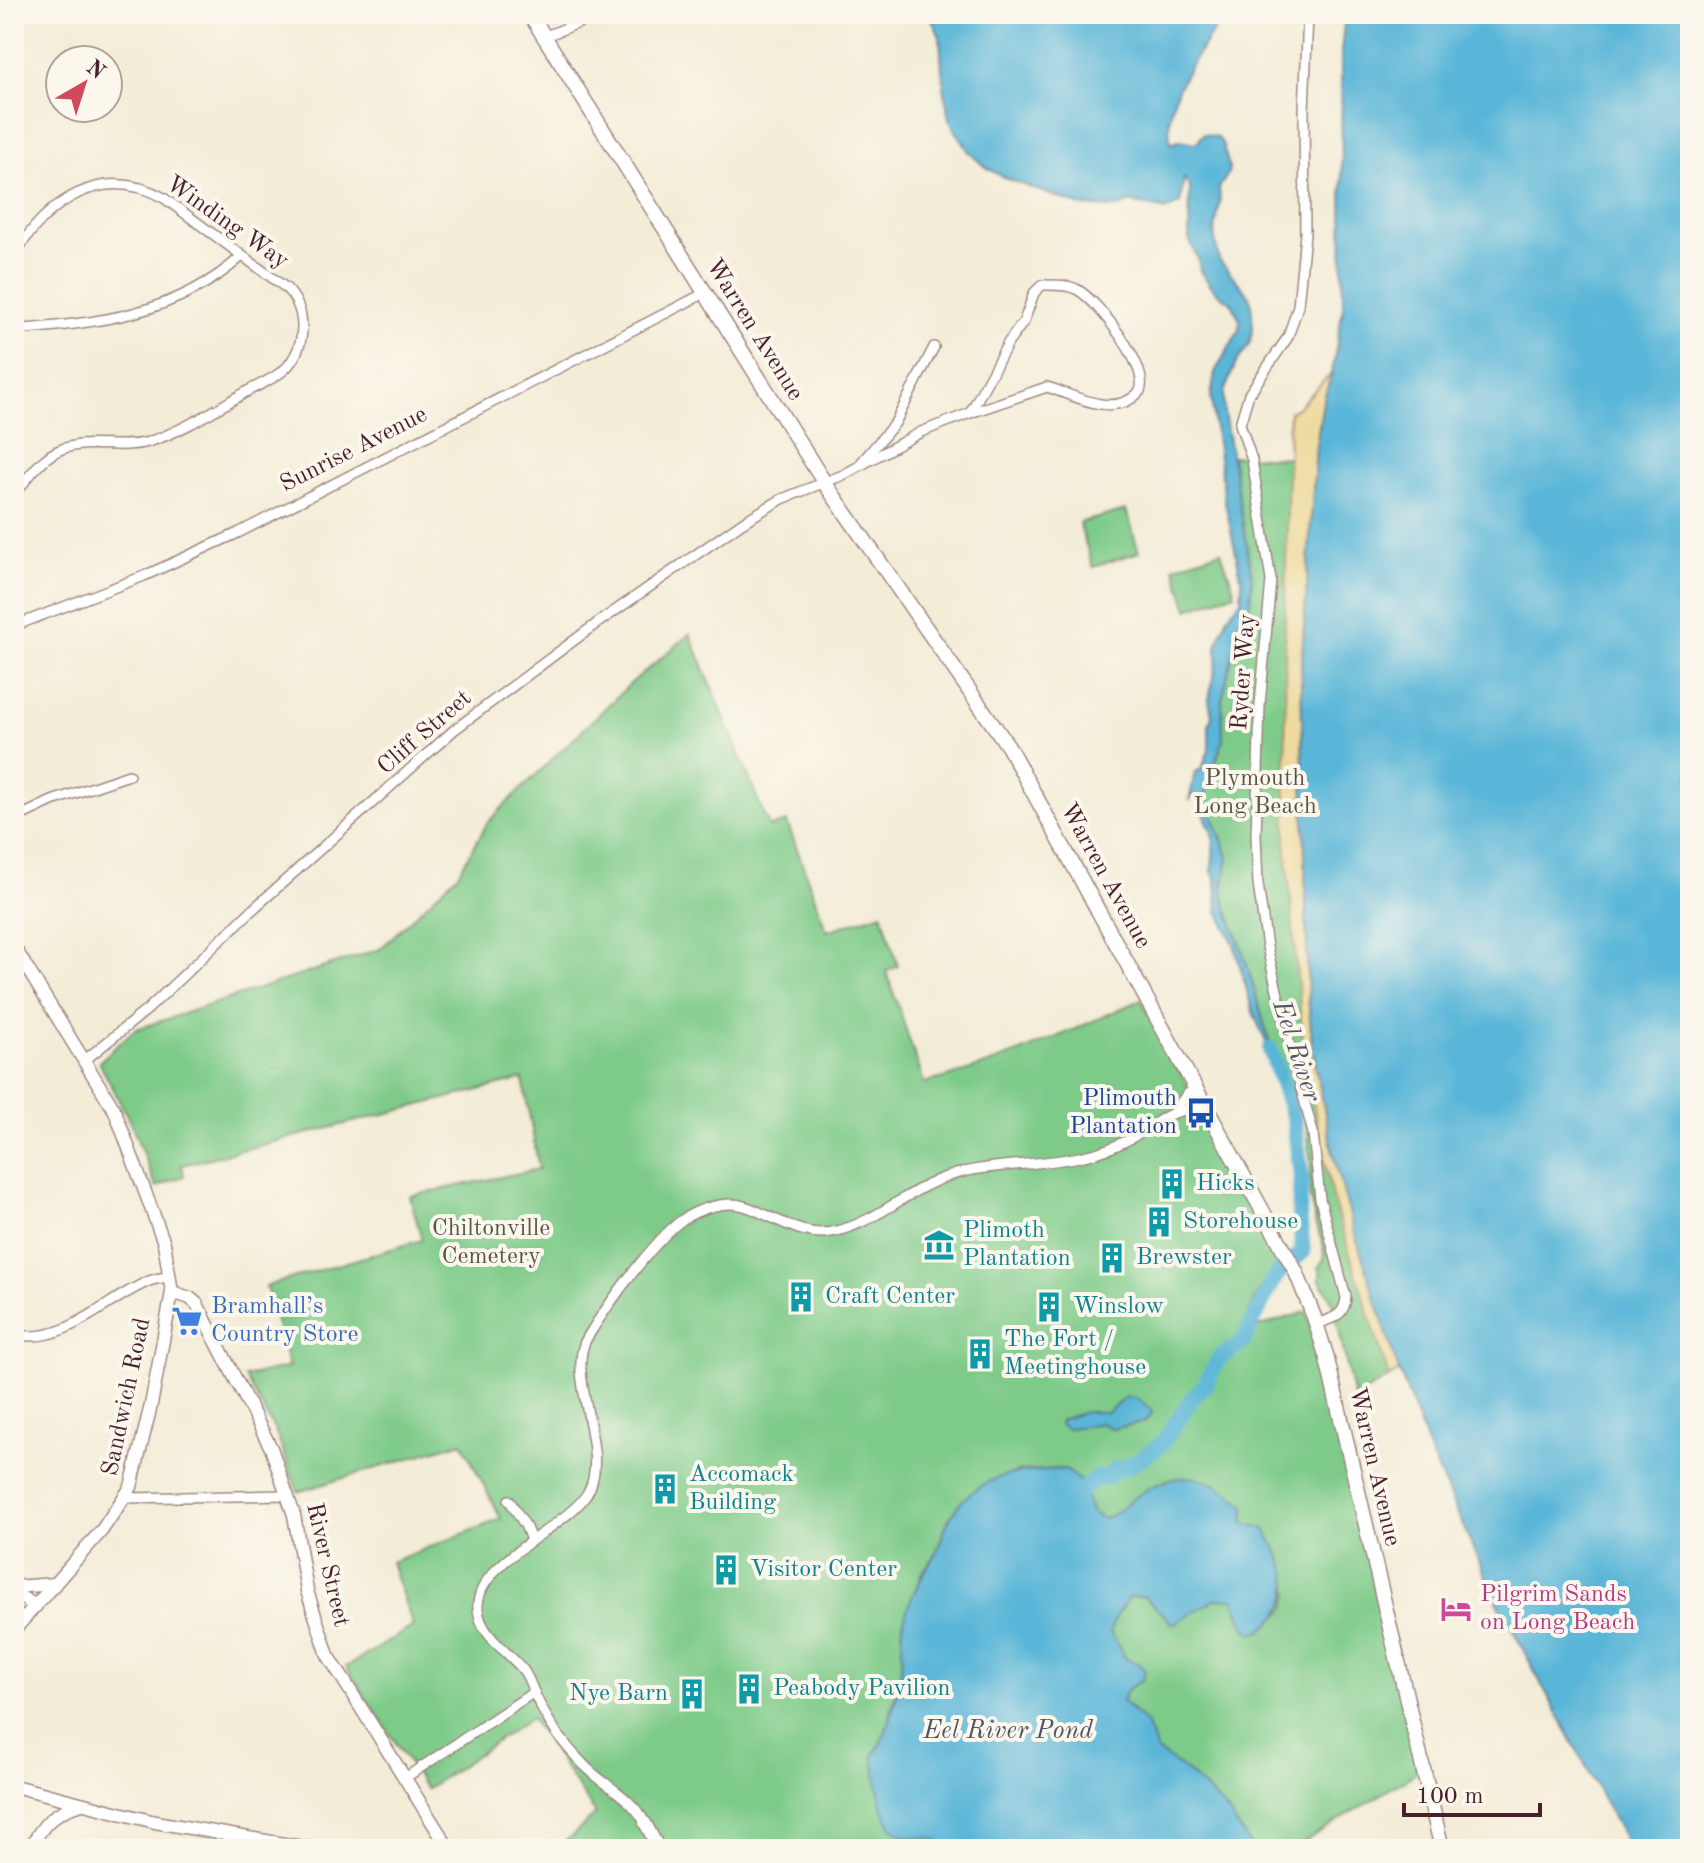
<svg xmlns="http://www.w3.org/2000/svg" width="1704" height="1863" viewBox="0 0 1704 1863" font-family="'Old Standard TT',serif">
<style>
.green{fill:#7ecb89;stroke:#64755a;stroke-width:2}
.sand{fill:#eeda9e;stroke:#9c7c64;stroke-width:2}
.water{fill:#5ab6d8;stroke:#526a82;stroke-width:2}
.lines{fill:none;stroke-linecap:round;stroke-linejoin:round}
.river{stroke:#5ab6d8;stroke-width:16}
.street-casing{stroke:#9e8681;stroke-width:12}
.secondary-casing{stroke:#9e8681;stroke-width:15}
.primary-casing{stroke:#9e8681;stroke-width:17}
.street{stroke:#fff;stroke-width:9}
.secondary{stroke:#fff;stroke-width:12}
.primary{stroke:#fff;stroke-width:14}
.labels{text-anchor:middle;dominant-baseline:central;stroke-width:8;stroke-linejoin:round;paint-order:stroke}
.street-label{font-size:24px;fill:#4a1f2b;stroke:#fbf7ec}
.park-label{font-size:24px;fill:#5a5347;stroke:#fbf7ec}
.transit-label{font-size:24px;fill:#164399;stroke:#fbf7ec;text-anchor:end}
.culture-label{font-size:24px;fill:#0d838f;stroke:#fbf7ec;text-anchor:start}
.shop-label{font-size:24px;fill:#366cbe;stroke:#fbf7ec;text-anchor:start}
.hotel-label{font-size:24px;fill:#b23c85;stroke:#fbf7ec;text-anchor:start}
.water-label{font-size:26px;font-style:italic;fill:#505468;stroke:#fbf7ec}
</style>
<rect width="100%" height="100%" fill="#fbf7ec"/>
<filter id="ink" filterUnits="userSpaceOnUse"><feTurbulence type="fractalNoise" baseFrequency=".0125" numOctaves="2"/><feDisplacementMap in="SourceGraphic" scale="16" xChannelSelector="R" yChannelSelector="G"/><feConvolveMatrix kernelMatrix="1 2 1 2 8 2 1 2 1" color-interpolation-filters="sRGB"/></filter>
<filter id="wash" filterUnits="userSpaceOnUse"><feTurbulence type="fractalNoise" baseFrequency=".006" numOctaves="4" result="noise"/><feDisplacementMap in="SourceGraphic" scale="32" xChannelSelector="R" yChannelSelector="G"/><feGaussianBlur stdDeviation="1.8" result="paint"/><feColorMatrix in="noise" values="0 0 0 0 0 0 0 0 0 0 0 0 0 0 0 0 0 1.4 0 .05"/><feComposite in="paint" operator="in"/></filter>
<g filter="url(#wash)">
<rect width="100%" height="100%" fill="#f3ecd7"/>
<g class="green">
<polygon points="1232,456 1296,458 1395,1360 1399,1371 1354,1399 1333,1302 1319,1278 1321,1274 1318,1268 1324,1259 1323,1243 1316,1226 1310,1196 1311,1163 1306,1118 1300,1101 1280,1068 1270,1043 1243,952 1225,903 1223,890 1228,856 1205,796 1223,739 1222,699 1235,645 1235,628 1250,603 1252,577 1247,555"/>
<polygon points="1126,510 1139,552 1093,567 1079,523"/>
<polygon points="1221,551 1235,593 1188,609 1174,567"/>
<path d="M690,634L769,827L787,822L827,931L882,913L898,966L886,971L924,1083C999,1066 1071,1030 1141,1000L1282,1259L1254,1299L1246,1324L1261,1326L1306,1312L1321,1361L1419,1771L1292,1849H1253L1225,1808L1184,1769L1157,1751L1146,1723L1122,1701L1128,1689L1143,1679L1139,1664L1126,1659L1110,1632L1118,1612L1130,1597L1144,1596L1173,1623L1215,1599L1234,1598L1244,1626L1260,1632L1285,1609L1290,1592L1137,1496L1118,1513L1104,1519L1092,1513L1079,1480L1065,1469L1019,1471L949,1518L936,1553L922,1573L903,1623L901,1672L883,1743L873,1756L905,1837H936L949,1849H557L596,1814L531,1718L426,1789L346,1667L413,1626L391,1562L501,1519L462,1442L298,1492L276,1433L245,1377L289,1367L266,1286L422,1240L410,1196L539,1169L523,1079L182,1165L184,1176L156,1187L131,1123L99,1062L134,1030L380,949L458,874L488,822L505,805L630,684Z"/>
</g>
<polygon class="sand" points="1332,373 1323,402 1316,446 1301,672 1308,996 1313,1053 1333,1153 1399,1371 1389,1377 1332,1197 1304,1057 1286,843 1285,625 1289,412 1297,408"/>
<g class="water">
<path d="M929,14H1224C1201,54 1160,95 1171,144L1180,140L1196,143L1203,134L1217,137L1222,143L1229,166L1228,174L1219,188L1220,203L1214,234L1219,260L1248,294L1251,302L1253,329L1249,345L1236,363L1224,392V413L1252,577L1250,603L1235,628V645L1222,699L1223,739L1205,796L1228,856L1223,890L1225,903L1243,952L1277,1068L1253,1012L1234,944L1218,911L1216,878L1212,872L1214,838L1197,796L1193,795L1189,801L1195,772L1202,769L1209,749V725L1212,716L1209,699L1217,661V645L1227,618L1241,600L1242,582L1225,502L1211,397L1215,372L1239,330L1240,320L1231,302L1216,292L1200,271L1199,261L1189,239L1190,189L1184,178L1180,203L1167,210L1131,202L1115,208L1081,206L1005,178L985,167L970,153L949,120L942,72L940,36Z"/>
<polygon points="1345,14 1690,14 1690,1849 1630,1849 1495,1597 1430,1452 1395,1360 1354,1231 1333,1153 1313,1053 1308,996 1301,672 1316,446 1323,402 1332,373 1343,307 1341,52"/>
<polygon points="1126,1397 1136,1398 1151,1409 1152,1413 1146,1421 1113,1429 1100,1423 1067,1429 1059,1424 1060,1420 1085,1412 1108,1412"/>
<path d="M1065,1469L1079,1480L1092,1513L1104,1519C1118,1513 1124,1505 1136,1497C1176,1467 1210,1473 1245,1506L1244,1523L1264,1528C1283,1559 1303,1592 1272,1621C1265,1628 1261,1632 1251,1633L1244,1626L1234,1599H1215L1173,1624L1144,1596L1130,1597L1118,1612L1110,1632L1126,1659L1139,1664L1145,1670L1143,1679L1128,1689L1122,1701L1146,1723L1157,1751L1184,1769L1225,1808L1253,1849H949C930,1832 931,1840 909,1837C879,1832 878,1781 873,1756C887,1736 899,1695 901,1670C903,1655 901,1641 903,1627C906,1601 923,1576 935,1554C941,1544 943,1531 949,1520C972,1474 1019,1471 1065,1469Z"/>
</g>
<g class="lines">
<polyline class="river" points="1068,1502 1096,1478 1107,1477 1116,1469 1129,1466 1162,1444 1191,1400 1205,1385 1219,1358 1242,1343 1274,1279 1282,1269 1303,1252 1299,1214 1301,1176 1294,1118 1270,1049"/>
</g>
</g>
<g filter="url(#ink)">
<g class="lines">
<g class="street-casing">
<g id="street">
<path d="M1308,14L1304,111L1305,234L1298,306L1288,337L1249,394L1240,424L1252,460L1271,580L1260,705L1256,836L1258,884L1267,947L1291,1051L1313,1133L1320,1199L1346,1297C1345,1316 1333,1318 1317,1324"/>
<polyline points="546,36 601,14"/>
<path d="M14,256C46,202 101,163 164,198L286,288C307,309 307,343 288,366C276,379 255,386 241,395C211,412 181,432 148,442C120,450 90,439 62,449C42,456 27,479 14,495"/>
<path d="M1042,285C1053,285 1068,284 1078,290C1099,302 1150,368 1140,391C1116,420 1074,395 1047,387L970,413L1008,343L1024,321L1034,293Z"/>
<path d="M14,330C98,323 177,315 242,256"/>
<polyline points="861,463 895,423 934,347"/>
<polyline points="14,626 144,576 238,533 705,293"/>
<polyline points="14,819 52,801 129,775"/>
<polyline points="85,1060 148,1009 251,911 454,730 596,624 743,522 782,499 843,475 921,432 970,413"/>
<polyline points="1173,1113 1187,1094 1197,1088"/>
<path d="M14,1334C66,1347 108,1296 152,1280C158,1278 165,1278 171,1276"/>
<polyline points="125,1498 288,1495"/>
<polyline points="509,1500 525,1525 531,1540"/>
<polyline points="405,1778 534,1692"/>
<path d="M645,1823C632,1797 603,1785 584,1765C566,1747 549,1724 538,1701C533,1691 530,1680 524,1671C510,1653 484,1638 479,1615C466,1564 568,1529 588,1492C611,1452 565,1374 587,1338C606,1307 653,1241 682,1220C698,1209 725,1200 744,1206C776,1216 802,1240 837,1231C878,1221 909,1189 949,1176C990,1163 1037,1166 1079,1157C1101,1153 1121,1145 1140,1133C1151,1127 1162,1117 1174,1113C1185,1109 1195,1109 1205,1104"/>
</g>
</g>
<g class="secondary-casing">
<g id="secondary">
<polyline points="14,947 115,1111 164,1243 172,1292 151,1405 131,1487 102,1530 14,1630"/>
<polyline points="172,1292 190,1298 197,1304 271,1448 294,1515 307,1591 328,1655 449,1849"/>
<polyline points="14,1587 55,1584"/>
<polyline points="14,1593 36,1606"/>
<polyline points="14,1786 155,1822 313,1849"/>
<polyline points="645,1823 659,1849"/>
<path d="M30,1849C42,1825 53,1812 79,1805"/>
</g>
</g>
<g class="primary-casing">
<polyline id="primary" points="530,14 824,482 1008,746 1296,1272 1314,1317 1326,1355 1442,1849"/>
</g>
<use href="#street" class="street"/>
<use href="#secondary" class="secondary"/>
<use href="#primary" class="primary"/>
</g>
</g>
<defs>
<g id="bus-bare" transform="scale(2.4)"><path d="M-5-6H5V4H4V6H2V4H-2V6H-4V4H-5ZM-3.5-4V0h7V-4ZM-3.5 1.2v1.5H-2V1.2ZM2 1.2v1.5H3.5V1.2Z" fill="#1a4fb4" stroke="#fbf7ec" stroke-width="2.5" paint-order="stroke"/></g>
<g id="building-bare" transform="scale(2.4)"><path d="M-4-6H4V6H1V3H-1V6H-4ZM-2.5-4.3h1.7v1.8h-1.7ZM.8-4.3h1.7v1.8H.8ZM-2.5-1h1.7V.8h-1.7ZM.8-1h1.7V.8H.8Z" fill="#0f9aa8" stroke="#fbf7ec" stroke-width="2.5" paint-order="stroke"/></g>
<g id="museum-bare" transform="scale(2.4)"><path d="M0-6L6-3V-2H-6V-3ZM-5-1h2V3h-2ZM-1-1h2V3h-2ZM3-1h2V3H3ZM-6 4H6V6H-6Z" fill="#0f9aa8" stroke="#fbf7ec" stroke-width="2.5" paint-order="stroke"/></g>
<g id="supermarket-bare" transform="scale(2.4)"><path d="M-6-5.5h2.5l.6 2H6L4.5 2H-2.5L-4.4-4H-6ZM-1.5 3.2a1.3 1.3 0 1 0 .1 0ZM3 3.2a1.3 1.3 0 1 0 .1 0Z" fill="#3f7fe0" stroke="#fbf7ec" stroke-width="2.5" paint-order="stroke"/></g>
<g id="hotel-bare" transform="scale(2.4)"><path d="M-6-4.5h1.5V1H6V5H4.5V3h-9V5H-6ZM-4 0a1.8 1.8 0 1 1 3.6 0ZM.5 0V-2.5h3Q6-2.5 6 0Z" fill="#d1479c" stroke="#fbf7ec" stroke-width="2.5" paint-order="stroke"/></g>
</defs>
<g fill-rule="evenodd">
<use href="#bus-bare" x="1201" y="1113"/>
<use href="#building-bare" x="1172" y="1184"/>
<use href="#building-bare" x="1159" y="1222"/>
<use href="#museum-bare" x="939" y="1245"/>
<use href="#building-bare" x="1112" y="1258"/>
<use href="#building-bare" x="801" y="1297"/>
<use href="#building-bare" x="1049" y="1307"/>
<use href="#supermarket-bare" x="187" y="1321"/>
<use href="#building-bare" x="980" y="1354"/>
<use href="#building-bare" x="665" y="1489"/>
<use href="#building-bare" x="726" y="1570"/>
<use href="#hotel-bare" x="1456" y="1609"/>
<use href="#building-bare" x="749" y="1689"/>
<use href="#building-bare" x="692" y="1694"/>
</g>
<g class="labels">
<g class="street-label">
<text transform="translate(227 223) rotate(35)">Winding Way</text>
<text transform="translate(754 330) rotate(58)">Warren Avenue</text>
<text transform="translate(354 450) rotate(-27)">Sunrise Avenue</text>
<text transform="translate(1244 672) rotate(-86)">Ryder Way</text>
<text transform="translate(425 733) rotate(-41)">Cliff Street</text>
<text transform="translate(1105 876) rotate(61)">Warren Avenue</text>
<text transform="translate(127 1397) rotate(-78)">Sandwich Road</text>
<text transform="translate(1374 1467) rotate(77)">Warren Avenue</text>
<text transform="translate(327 1565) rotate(77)">River Street</text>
</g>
<g class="park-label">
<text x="1255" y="779">Plymouth<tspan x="1255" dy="28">Long Beach</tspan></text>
<text x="491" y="1229">Chiltonville<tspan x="491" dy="28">Cemetery</tspan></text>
</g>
<g class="transit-label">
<text x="1177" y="1099">Plimouth<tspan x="1177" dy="28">Plantation</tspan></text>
</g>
<g class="culture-label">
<text x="1196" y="1184">Hicks</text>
<text x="1183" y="1222">Storehouse</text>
<text x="963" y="1231">Plimoth<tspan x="963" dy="28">Plantation</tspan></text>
<text x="1136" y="1258">Brewster</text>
<text x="825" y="1297">Craft Center</text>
<text x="1073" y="1307">Winslow</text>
<text x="1004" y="1340">The Fort /<tspan x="1004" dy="28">Meetinghouse</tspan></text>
<text x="689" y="1475">Accomack<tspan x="689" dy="28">Building</tspan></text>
<text x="750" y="1570">Visitor Center</text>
<text x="773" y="1689">Peabody Pavilion</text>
<text x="668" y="1694" text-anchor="end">Nye Barn</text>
</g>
<g class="shop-label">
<text x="211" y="1307">Bramhall’s<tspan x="211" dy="28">Country Store</tspan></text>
</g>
<g class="hotel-label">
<text x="1480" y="1595">Pilgrim Sands<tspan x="1480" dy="28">on Long Beach</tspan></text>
</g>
<g class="water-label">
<text transform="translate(1296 1051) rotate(72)">Eel River</text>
<text x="1008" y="1731">Eel River Pond</text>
</g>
</g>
<rect width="1704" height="1863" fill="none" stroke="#fbf7ec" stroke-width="48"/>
<g transform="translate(84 84) rotate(39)"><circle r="38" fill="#fbf7ec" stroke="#b4a19f" stroke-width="2"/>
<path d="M0-6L14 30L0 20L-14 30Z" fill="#d1495b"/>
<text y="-12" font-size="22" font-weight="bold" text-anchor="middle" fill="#4a1f2b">N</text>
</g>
<path d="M1404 1803v12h136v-12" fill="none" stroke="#4a1f2b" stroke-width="4"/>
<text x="1416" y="1803" font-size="24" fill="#4a1f2b" stroke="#fbf7ec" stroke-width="6" paint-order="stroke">100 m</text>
</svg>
